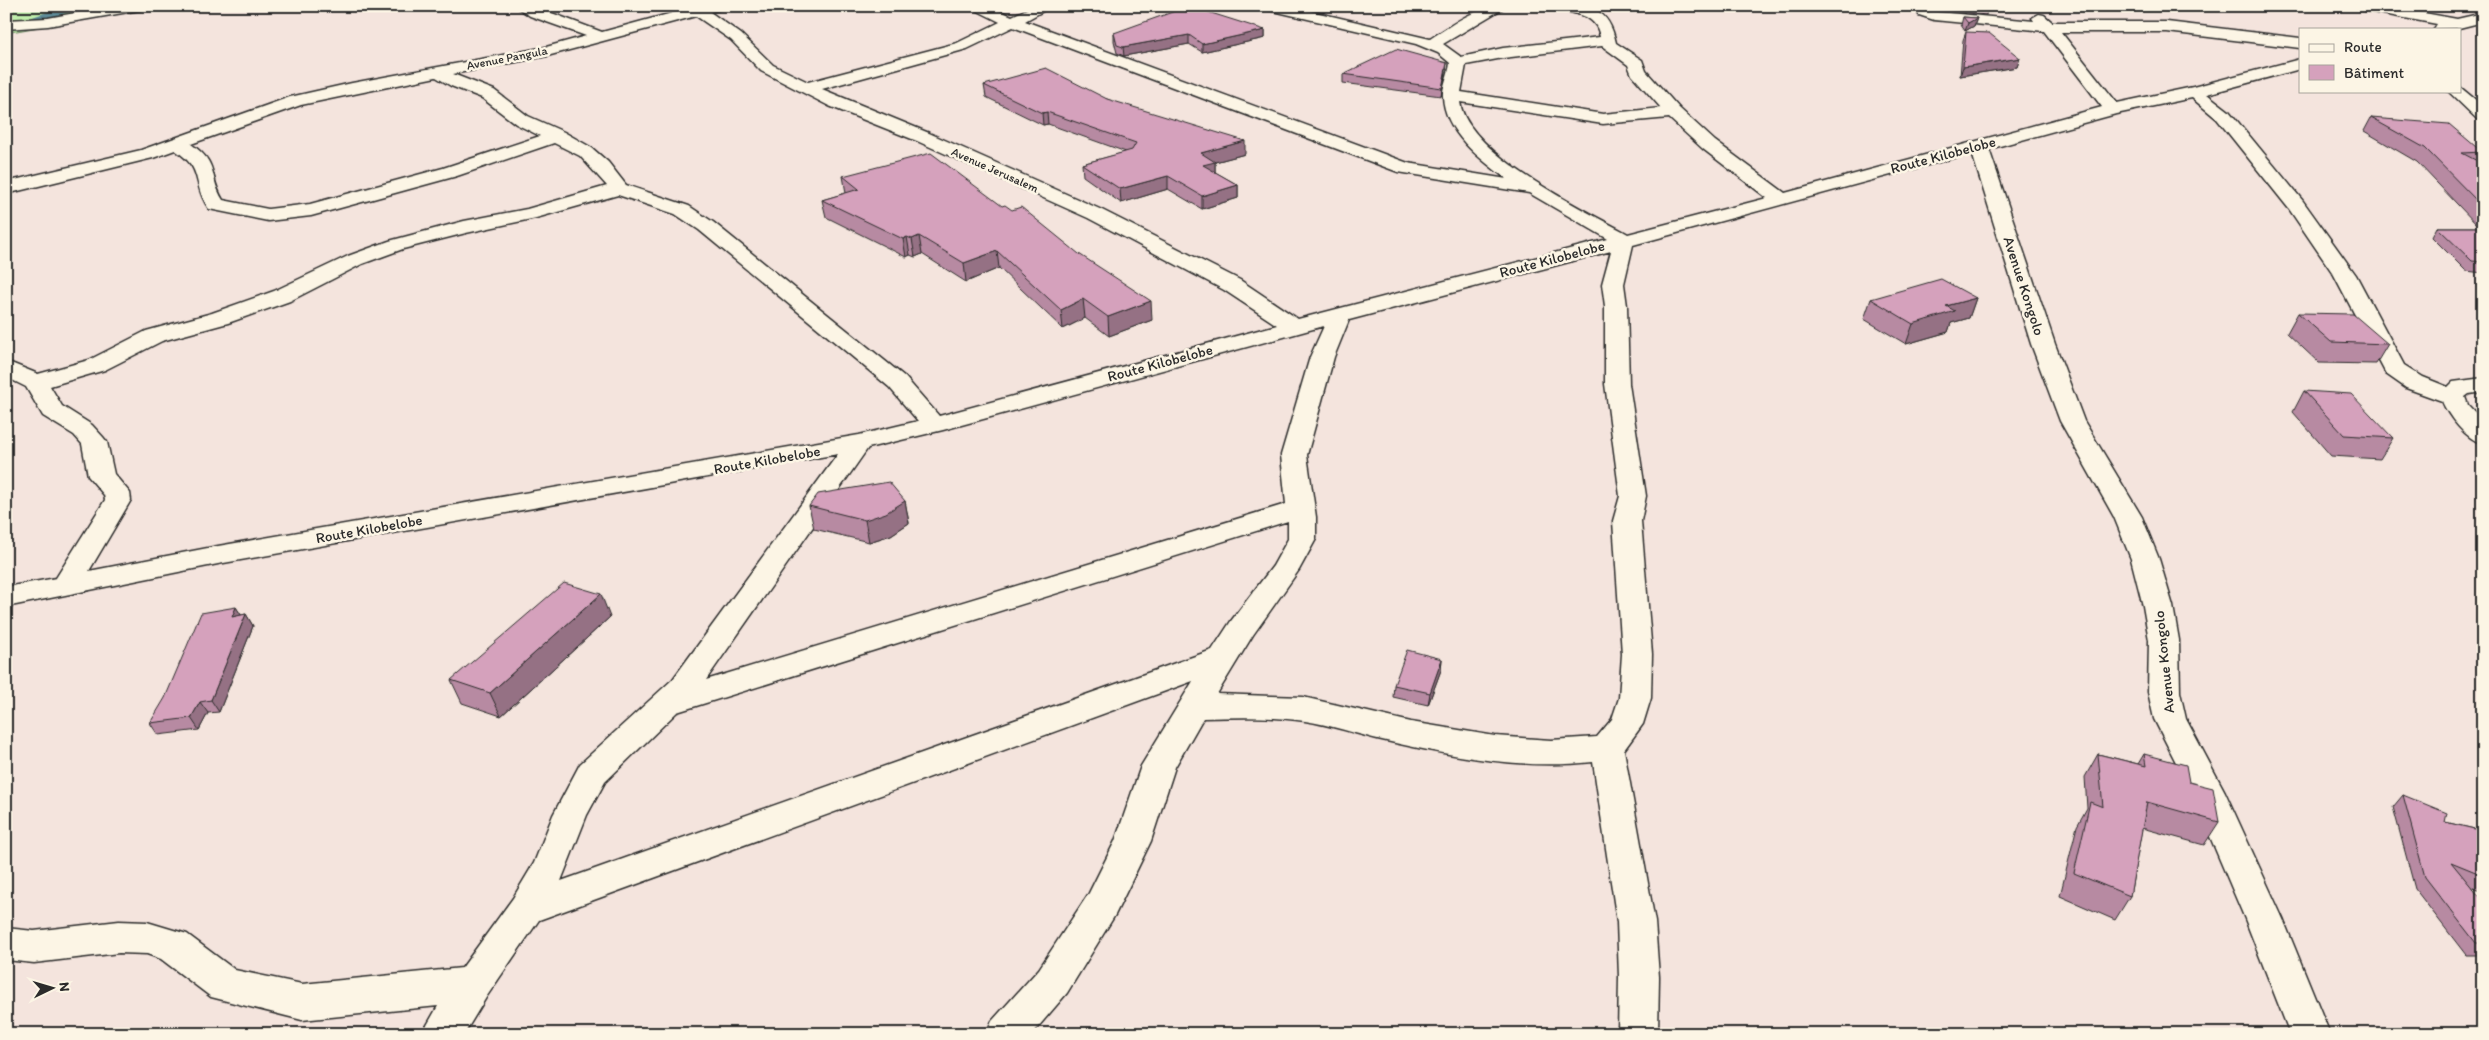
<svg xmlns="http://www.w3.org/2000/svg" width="2489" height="1040" viewBox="0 0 2489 1040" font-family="Itim,sans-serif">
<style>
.green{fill:#bfedaa;stroke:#758c6a}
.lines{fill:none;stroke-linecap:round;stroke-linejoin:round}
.stream{stroke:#5e8b98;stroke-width:7}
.street-casing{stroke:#2b2b2b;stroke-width:3}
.street{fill:#fcf5e5;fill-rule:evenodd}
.wall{fill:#b78aa2;stroke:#2b2b2b}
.shaded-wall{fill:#957184;stroke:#2b2b2b}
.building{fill:#d5a1bc;stroke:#2b2b2b}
.labels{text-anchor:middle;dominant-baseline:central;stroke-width:5;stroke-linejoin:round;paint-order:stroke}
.far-street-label{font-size:12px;fill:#2b2b2b;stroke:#fcf5e5}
.street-label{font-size:15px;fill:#2b2b2b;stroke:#fcf5e5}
</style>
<rect width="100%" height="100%" fill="#f4e4dd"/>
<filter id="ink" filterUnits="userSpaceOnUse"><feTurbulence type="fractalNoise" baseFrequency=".02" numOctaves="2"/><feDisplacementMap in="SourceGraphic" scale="10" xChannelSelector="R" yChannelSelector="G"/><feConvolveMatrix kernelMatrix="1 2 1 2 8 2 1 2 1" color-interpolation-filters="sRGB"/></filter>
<g filter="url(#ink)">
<polygon class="green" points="6,6 155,6 6,33"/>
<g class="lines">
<polyline class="stream" points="26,23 74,6"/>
<g class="street-casing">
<g id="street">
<polygon points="113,6 147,6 140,10 48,26 6,29 6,20 48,18"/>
<path d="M515,6H533L602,32L698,6H723L721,9L710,12L741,34L773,65L808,82L957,43L1000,22L968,6H988L1012,16L1033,6H1052L1025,21L1408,163L1507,179C1481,160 1444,132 1443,96C1442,87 1449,74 1450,63L1438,53L1416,44L1269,10L1262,6H1289L1430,39C1457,22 1475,6 1507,6L1443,44L1461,57L1503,48L1600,37C1596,13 1575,14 1555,9L1553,6C1588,6 1608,4 1616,43L1642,60L1646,71L1679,108L1715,141L1785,193L2102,107L2044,31L1934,20L1919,15L1918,6H1932V10L1937,12L2034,21L2032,18L2039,14L2044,15L2052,22H2167L2300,38V48L2167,32H2061L2117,103L2193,87L2300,59V69L2207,94L2229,111L2303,201L2356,275L2404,365L2423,377L2448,387L2453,382L2483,378V392L2469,394L2465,397L2468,405L2483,421V444C2466,439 2448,416 2442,401L2406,388L2386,374L2334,275L2289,209L2217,119L2192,98L2116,114L1989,149L2055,344L2084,421L2142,517L2159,559L2173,606L2179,640L2180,692L2186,719L2225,792L2283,919L2330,1034H2290L2245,919L2191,792L2154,719L2148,692L2149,640L2143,606L2131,559L2114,517L2060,421L2031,344L1972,153L1633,245L1624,284L1627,306L1629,384L1646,496L1641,521L1652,654L1651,698L1643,724L1624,750L1655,922L1659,977L1658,1034H1618L1619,977L1617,922L1593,762C1522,770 1451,756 1382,740C1356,734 1331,725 1305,721C1271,716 1237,717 1203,718L1175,767L1151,841L1115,915L1067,993L1032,1034H986L992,1021L1039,969L1089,893L1115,841L1141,766L1193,681L539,920L487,996L464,1034H422L438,1006L302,1020L211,997L161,959L147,954L119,953L34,963L6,960V928L34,931L119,921L147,922L187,934L235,970L302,984L462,968L513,898L534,863L553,815L580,764L673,679L838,454L218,564L6,607V587L56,578L105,500L104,495L88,476L82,444L74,435L43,416L26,387L6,377V361L38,374L89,360L146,331L212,313L274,291L348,256L389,241L464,221L527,209L607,186L580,156L554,143L457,176L311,216L268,221L209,209C191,183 205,170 175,150L153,158L6,194V182L141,150L290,97L352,83L546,47L586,36L530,16ZM696,16L731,40L761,71L829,106L917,141L1088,218L1224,290L1277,325L939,416L905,377L713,222L689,206L626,185L608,162L592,148L564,132L528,116L494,90L453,74L547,56ZM1013,27L1398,172L1529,193L1608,239L1298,319L1240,280L1102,210L929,133L822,89L967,49ZM1602,46L1628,65L1632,75L1661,108L1603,114L1461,92L1466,65L1503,58ZM436,77L451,86L482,98L516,124L540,136L443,168L310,204L268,209L223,200C208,176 220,164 191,144L301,105ZM1460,102L1603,124L1669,118L1703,149L1767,198L1628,234C1585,210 1467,154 1460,102ZM618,195L675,214L699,230L889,387L918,421L859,435L218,546L89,571L131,500L130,493L114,474L107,442L103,437L92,425L62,406L50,386L105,370L162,341L228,323L290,301L362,264L403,249L466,233L536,218ZM1611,251L1602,284L1605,306V384L1620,496L1613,521L1622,654L1619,698L1612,719L1597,737L1551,740L1495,736L1411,722L1303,697L1217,694L1253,635L1299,570L1316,539V517L1307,455L1334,357L1349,320ZM1324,326L1310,357L1281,455L1286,504L706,680L868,448L943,430ZM1288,521V539L1273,566L1231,621L1212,650L561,881L587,815L605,782L677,712Z"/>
<polygon points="2354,6 2386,6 2457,19 2483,13 2483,22 2459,28 2434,29 2437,24 2361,10"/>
<polygon points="2460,87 2483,106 2483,120 2477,119 2448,91 2460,91"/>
</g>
</g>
<use href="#street" class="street"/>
</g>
<g class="wall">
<polygon points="1947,6 1988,6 1986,15 1951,11"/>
<polygon points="1963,17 1977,18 1974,26 1965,31 1961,25"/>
<polygon points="1265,30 1265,38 1202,52 1189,44 1124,56 1117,53 1114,41 1114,33"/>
<polygon points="1966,32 2020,58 2017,67 1960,76 1963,40"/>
<polygon points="1446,71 1441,96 1343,83 1343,74"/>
<polygon points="984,85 1107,99 1245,154 1215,162 1215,172 1238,185 1238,198 1202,209 1168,189 1121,203 1083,176 1082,164 1126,152 1048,124 1043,125 986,97"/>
<polygon points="2371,118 2482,152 2477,161 2483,164 2483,226 2478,226 2417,162 2364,131"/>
<polygon points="843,176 1152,320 1109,336 1085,318 1063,329 999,268 966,282 922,254 915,257 910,255 906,257 826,217 822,200 846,193"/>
<polygon points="2437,227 2483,227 2483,273 2466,271 2432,237"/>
<polygon points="1976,298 1969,318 1951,323 1948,332 1906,344 1864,319 1871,299"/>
<polygon points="2298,313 2388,344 2376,364 2319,363 2287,333"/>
<polygon points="2304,391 2393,438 2380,459 2331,456 2293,412"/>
<polygon points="905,501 909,523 891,535 869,542 814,529 809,506"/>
<polygon points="236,607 241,615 246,614 253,626 219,712 208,713 199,730 158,735 150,723"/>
<polygon points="610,617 501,716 462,703 451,680"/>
<polygon points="1442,659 1441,670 1428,705 1393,697 1394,685"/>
<polygon points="2098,754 2138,764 2144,754 2189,782 2219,822 2204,845 2142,828 2130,896 2115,920 2060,896 2077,826 2087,808 2085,777"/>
<polygon points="2403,795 2445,822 2483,831 2483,892 2471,887 2483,901 2483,955 2466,955 2415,889 2393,807"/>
</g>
<g class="shaded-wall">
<polygon points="1977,18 1974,26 1965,31 1968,23"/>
<polygon points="1265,30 1265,38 1202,52 1202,44"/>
<polygon points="1189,35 1189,44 1124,56 1123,47"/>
<polygon points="2020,58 2017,67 1960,76 1963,67"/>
<polygon points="1447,63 1446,71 1441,96 1442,88"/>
<polygon points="1047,112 1048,124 1043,125 1042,113"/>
<polygon points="1245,141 1245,154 1215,162 1215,175 1203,178 1201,153"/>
<polygon points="1168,176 1168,189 1121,203 1120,189"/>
<polygon points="1238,185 1238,198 1202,209 1202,196"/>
<polygon points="919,236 922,254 915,257 912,239"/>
<polygon points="907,237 910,255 906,257 903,239"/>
<polygon points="997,251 999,268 966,282 964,263"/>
<polygon points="1976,298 1969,318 1951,323 1948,332 1906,344 1913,324 1946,306"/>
<polygon points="1083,299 1085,318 1063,329 1061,310"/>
<polygon points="1151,301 1152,320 1109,336 1108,317"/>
<polygon points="905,501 909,523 891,535 869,542 865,520"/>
<polygon points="601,594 610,617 501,716 490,693"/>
<polygon points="236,607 243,618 232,617"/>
<polygon points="246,614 253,626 219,712 211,700"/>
<polygon points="1442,659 1441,670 1428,705 1430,693"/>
<polygon points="200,702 208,713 199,730 191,718"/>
</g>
<g class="building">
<polygon points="1189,6 1265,30 1202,44 1189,35 1123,47 1117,45 1114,33"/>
<polygon points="1963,17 1977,18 1968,23"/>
<polygon points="1966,32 1989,33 2020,58 1963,67"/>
<polygon points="1396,49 1447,63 1442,88 1343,74"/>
<polygon points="1046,68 1107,99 1245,141 1201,153 1215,162 1203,165 1238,185 1202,196 1168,176 1120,189 1082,164 1132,150 1136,143 1047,112 1042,113 984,85"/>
<polygon points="2371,118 2449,124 2482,152 2462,153 2483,164 2483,207 2425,148"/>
<polygon points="931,153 1002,206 1005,205 1012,210 1021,207 1079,254 1151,301 1108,317 1083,299 1061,310 997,251 964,263 919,236 912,239 907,237 903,239 822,200 859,189 843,176"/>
<polygon points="2437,227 2483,227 2483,262 2472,261"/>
<polygon points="1941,279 1976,298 1946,306 1955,311 1913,324 1871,299"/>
<polygon points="2298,313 2353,314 2388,344 2331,342"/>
<polygon points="2304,391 2351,394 2393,438 2344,435"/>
<polygon points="889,482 905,501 886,513 865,520 809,506 818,494"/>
<polygon points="564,583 601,594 490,693 451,680"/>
<polygon points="236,607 232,617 246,614 211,700 200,702 191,718 150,723 165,698 201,613"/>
<polygon points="1407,650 1442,659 1430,693 1394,685"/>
<polygon points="2098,754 2146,766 2144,754 2186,765 2189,782 2213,788 2219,822 2147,802 2130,896 2074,873 2090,802 2103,807"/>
<polygon points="2403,795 2447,813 2445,822 2483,831 2483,875 2451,862 2483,901 2483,943 2476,943 2425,877"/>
</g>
</g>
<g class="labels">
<g class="far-street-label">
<text transform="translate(507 58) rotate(-11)">Avenue Pangula</text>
<text transform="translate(995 170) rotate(24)">Avenue Jerusalem</text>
</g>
<g class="street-label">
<text transform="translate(1943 155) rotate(-15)">Route Kilobelobe</text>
<text transform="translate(1552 259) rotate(-15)">Route Kilobelobe</text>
<text transform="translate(2024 286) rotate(72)">Avenue Kongolo</text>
<text transform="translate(1160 363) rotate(-15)">Route Kilobelobe</text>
<text transform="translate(767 460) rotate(-10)">Route Kilobelobe</text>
<text transform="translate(369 529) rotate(-10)">Route Kilobelobe</text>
<text transform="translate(2164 662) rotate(-96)">Avenue Kongolo</text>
</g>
</g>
<rect width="2489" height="1040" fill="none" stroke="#fcf5e5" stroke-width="25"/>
<rect x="12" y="12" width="2464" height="1015" fill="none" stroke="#2b2b2b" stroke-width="2" filter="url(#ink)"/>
<rect x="2299" y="28" width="162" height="65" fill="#fcf5e5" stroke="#a8a49b"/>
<rect x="2309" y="44" width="25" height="8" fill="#fcf5e5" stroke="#a8a49b"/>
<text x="2344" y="52" font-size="15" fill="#2b2b2b">Route</text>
<rect x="2309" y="65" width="25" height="15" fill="#d5a1bc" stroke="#a8a49b"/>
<text x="2344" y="78" font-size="15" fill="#2b2b2b">Bâtiment</text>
<g transform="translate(52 988) rotate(85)" stroke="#fcf5e5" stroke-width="4" paint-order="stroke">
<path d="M0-4L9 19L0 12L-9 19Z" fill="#2b2b2b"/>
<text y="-8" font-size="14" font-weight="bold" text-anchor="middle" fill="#2b2b2b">N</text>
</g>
</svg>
